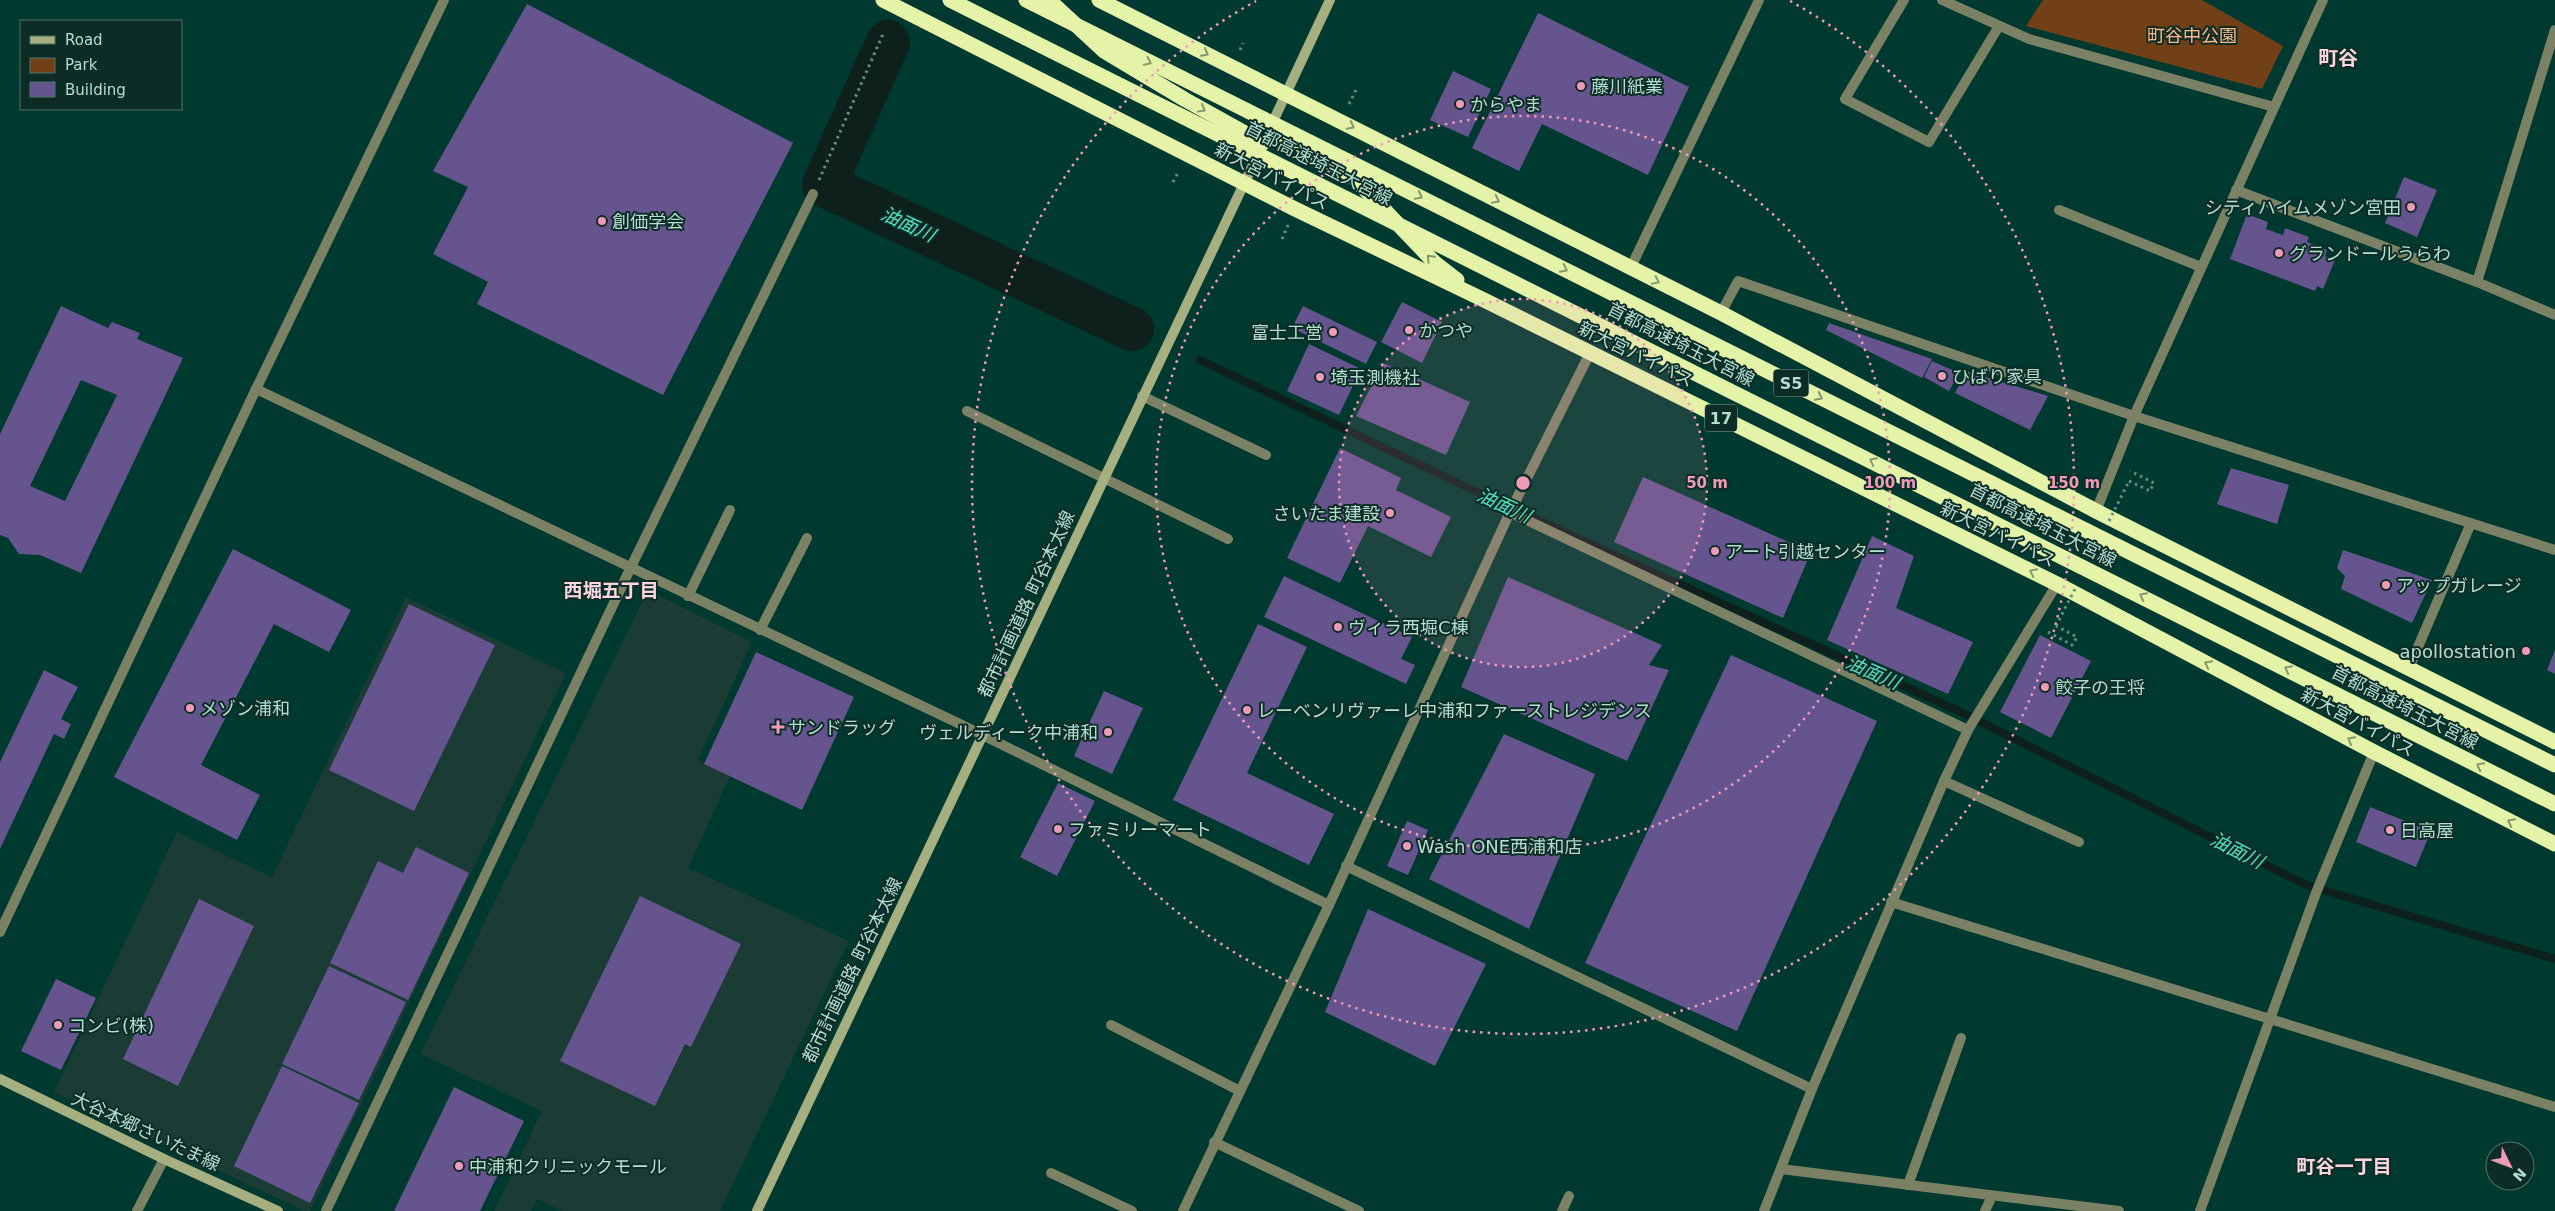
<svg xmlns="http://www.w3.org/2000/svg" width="2555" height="1211" viewBox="0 0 2555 1211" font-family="'DejaVu Sans','Noto Sans JP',sans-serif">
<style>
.built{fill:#1b3c35}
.green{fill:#724017}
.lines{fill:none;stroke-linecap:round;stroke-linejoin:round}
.stream{stroke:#0d201c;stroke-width:8}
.river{stroke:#0d201c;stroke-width:44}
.building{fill:#66548f;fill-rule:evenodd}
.path{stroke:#5f9185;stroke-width:3;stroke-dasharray:2.5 4;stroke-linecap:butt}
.lane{stroke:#7b8164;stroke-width:10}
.street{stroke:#7b8164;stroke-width:10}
.secondary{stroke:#a6af80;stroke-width:10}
.highway{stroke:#e5f3a9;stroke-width:15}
.path-bridge{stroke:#5f9185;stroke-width:3;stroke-dasharray:2.5 4;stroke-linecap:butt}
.highway-bridge{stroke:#e5f3a9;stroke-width:15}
.oneway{stroke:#84996e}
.ring{fill:none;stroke:#ef9ab8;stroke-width:2.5;stroke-dasharray:2.5 5}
.poi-dot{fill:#ef9ab8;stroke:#0d2c25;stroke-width:2}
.labels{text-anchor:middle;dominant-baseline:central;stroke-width:4;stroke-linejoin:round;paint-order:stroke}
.shield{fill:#0d2c25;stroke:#81a99e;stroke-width:1}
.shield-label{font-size:16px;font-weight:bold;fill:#b3ded2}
.park-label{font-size:18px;fill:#fbb989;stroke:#0d2c25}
.poi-label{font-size:18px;fill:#b3ded2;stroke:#0d2c25;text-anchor:start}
.street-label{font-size:18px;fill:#b3ded2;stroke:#0d2c25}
.water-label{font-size:19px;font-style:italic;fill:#4be1c3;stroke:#0d2c25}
.neighbourhood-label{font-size:19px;font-weight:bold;fill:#f9d7e2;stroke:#0d2c25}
.quarter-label{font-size:20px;font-weight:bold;fill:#f9d7e2;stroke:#0d2c25}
.centre{fill:#ef9ab8;stroke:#0d2c25;stroke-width:2.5}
.ring-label{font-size:15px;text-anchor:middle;font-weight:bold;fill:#ef9ab8;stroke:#0d2c25;stroke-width:4;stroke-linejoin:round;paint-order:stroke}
</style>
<rect width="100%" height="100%" fill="#00392f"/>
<g class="built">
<polygon points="648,590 752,642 698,760 730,776 688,868 849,941 720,1211 562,1211 537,1199 531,1211 494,1211 542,1111 420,1054"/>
<polygon points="406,597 566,673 310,1211 304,1211 54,1092 177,832 272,877"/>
</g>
<polygon class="green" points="2043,0 2202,0 2283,46 2262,89 2026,26"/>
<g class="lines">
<g class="stream">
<polyline points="829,197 833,189"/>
<polyline points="1200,360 1492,499 1963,713 2306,885 2555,959"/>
</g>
<polyline class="river" points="888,42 824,185 1132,329"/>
</g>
<g class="building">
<polygon points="527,4 793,143 663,395 477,304 488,282 433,254 468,187 433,171"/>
<polygon points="1538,13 1689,87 1648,175 1542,124 1519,171 1472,148"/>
<polygon points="1453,71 1491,89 1468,137 1430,120"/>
<polygon points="2404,177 2437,190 2417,237 2385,223"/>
<polygon points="2247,214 2268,222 2266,229 2283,235 2285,228 2309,237 2307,242 2327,250 2325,256 2335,260 2323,289 2317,286 2315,291 2230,259"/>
<polygon points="1402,302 1442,322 1422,363 1381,342"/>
<path d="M61,306L108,328L112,322L140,333L137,339L183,358L81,573L40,555L19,554L8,538L0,535V434ZM81,380L117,395L65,501L30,486Z"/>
<polygon points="1303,306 1377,342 1366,364 1292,328"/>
<polygon points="1829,323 1932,359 1922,378 1826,330"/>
<polygon points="1309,344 1361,369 1339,415 1287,391"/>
<polygon points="1932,361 1959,373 1949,391 1924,377"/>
<polygon points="1383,363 1470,402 1446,455 1356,416"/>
<polygon points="1966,371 2048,396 2030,430 1955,393"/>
<polygon points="1340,448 1401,478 1396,490 1451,517 1431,557 1368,526 1340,583 1287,558"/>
<polygon points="2231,468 2289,485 2277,524 2217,504"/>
<polygon points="1643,477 1811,552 1783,618 1614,542"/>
<polygon points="1872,536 1914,556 1896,608 1973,642 1948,694 1827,640"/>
<polygon points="233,549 351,610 329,652 274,624 201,765 260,795 237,840 114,777"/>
<polygon points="2343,550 2432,580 2412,623 2341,589 2345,576 2337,568"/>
<polygon points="1284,576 1412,637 1401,659 1415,665 1406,684 1264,617"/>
<polygon points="1508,577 1662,645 1649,665 1669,670 1627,761 1461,687"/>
<polygon points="409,604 495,645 414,811 329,770"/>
<polygon points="1258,624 1307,647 1247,773 1334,814 1309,865 1173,800"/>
<polygon points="2040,635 2091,661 2051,738 2000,712"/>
<polygon points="2555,650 2555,674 2547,670"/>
<polygon points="756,652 854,697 802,810 704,764"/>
<polygon points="1731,655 1877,721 1737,1031 1585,963"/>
<polygon points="44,670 78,687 61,719 71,724 64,739 54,734 0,849 0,762"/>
<polygon points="1104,691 1143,708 1112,774 1074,756"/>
<polygon points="1504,734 1595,774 1529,929 1429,879"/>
<polygon points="1058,783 1095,801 1057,876 1020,857"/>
<polygon points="2370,807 2431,831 2416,867 2356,842"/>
<polygon points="1407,821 1428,830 1408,875 1387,866"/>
<polygon points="416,847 469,873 408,1000 330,963 378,861 403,873"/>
<polygon points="640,896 741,944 691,1047 685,1044 655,1106 560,1061"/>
<polygon points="199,899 254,926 178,1086 123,1059"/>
<polygon points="1368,909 1486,964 1435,1066 1325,1012"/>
<polygon points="329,966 406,1002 359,1100 282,1064"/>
<polygon points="56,979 96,998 61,1070 21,1051"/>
<polygon points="282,1066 359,1103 310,1203 234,1166"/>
<polygon points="454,1087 524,1121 480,1211 394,1211"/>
</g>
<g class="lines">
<g class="path">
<polyline points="1240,50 1243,43"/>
<polyline points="1349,104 1356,90"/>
<polyline points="819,180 883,34"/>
<polyline points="1173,182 1179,171"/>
<polyline points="1282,239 1288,225"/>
<polyline points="2129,481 2150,491 2154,483 2130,471"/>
<polyline points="2048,632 2072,645 2077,637 2056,626"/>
</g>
<g class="lane">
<polyline points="2059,210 2201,267"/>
<polyline points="688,596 730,510"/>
<polyline points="760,630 807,538"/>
<polyline points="1051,1173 1132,1211"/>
<polyline points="1562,1211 1569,1196"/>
</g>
<g class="street">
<polyline points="1904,0 1845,99 1929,142 1999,26"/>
<polyline points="1942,0 2029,39 2274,107"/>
<polyline points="2236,190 2477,282 2555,315"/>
<polyline points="1630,269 1759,0"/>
<polyline points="2477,282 2555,30"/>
<polyline points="1721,313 1738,281 2134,416 2555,550"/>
<polyline points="256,389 962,725 1329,905"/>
<polyline points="1142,396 1266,455"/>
<polyline points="967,411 1228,539"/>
<polyline points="2096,511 2134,416 2323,0"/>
<polyline points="1510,512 1968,730"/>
<polyline points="2409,668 2471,523"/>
<polyline points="1944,781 2079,842"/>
<polyline points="1346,866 1812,1089"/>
<polyline points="1891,902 2555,1107"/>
<polyline points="0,932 256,389 444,0"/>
<polyline points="1111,1025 1240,1091"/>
<polyline points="1214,1142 1359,1211"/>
<polyline points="1781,1169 2119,1211"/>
<polyline points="1908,1185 1961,1038"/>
<polyline points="137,1211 164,1159"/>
<polyline points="326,1211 630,569 813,194"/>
<polyline points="1183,1211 1329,905 1510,512 1590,353"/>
<polyline points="1764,1211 1812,1089 1944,781 1968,730 2057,584"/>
<polyline points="1985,1211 1992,1196"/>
<polyline points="2200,1211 2316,893 2374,752"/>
</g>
<g class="secondary">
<polyline points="1270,128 1330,0"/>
<polyline points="0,1079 164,1159 278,1211"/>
<polyline points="757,1211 1260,150"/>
</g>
<g class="highway">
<polyline points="883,0 1295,209 1482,299 2057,584 2374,752 2555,844"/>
<polyline points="1049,0 1104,51 1184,99 1263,143"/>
<polyline points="1099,0 1721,313 2096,511 2555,742"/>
<polyline points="1272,131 1340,168 1354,178 1435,263 1457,280"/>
</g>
<g class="path-bridge">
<polyline points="2109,521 2129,481"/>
<polyline points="2056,626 2076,587"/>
</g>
<g class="highway-bridge">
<polyline points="950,0 2555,804"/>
<polyline points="1026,0 2555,765"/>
</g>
</g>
<defs><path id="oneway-chevron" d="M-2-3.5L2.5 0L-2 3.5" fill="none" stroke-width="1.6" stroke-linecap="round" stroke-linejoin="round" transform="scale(1.25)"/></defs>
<g class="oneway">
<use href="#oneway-chevron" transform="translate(1205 53) rotate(27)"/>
<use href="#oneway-chevron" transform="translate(1148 62) rotate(26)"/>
<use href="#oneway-chevron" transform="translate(1202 109) rotate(29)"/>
<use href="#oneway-chevron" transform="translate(1351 126) rotate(27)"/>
<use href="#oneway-chevron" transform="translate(1419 196) rotate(27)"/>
<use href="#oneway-chevron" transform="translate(1496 200) rotate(27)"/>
<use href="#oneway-chevron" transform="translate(1430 258) rotate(-134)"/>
<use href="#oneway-chevron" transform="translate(1564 269) rotate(27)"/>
<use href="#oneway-chevron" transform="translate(1656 281) rotate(26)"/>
<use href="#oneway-chevron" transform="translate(1819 397) rotate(27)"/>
<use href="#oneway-chevron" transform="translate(1873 461) rotate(-153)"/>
<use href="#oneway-chevron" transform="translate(2033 572) rotate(-154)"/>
<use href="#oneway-chevron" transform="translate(2143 596) rotate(-153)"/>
<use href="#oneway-chevron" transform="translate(2208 664) rotate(-152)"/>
<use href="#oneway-chevron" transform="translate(2288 669) rotate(-153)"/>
<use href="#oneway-chevron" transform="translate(2351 740) rotate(-152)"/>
<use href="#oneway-chevron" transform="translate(2480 766) rotate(-153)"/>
<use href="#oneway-chevron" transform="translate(2511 822) rotate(-153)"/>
</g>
<circle cx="1523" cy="483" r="184" fill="#ef9ab8" fill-opacity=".12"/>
<g class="ring">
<circle cx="1523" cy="483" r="184"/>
<circle cx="1523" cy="483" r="367"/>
<path d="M1790 1A551 551 0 1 1 1256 1"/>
</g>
<g class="poi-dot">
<circle cx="1581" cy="86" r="5"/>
<circle cx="1460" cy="104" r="5"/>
<circle cx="2411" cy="207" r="5"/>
<circle cx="602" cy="221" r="5"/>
<circle cx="2279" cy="253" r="5"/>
<circle cx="1409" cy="330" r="5"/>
<circle cx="1333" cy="332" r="5"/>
<circle cx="1942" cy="376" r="5"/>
<circle cx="1320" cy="377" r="5"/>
<circle cx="1390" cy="513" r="5"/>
<circle cx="1715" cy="551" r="5"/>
<circle cx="2386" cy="585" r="5"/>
<circle cx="1338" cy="627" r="5"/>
<circle cx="2526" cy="651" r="5"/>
<circle cx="2045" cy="687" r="5"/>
<circle cx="190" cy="708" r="5"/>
<circle cx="1247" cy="710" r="5"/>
<path d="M775.5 719.5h5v5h5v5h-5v5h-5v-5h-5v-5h5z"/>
<circle cx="1108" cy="732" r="5"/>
<circle cx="1058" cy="829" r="5"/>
<circle cx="2390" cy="830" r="5"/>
<circle cx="1407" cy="846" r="5"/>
<circle cx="58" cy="1025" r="5"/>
<circle cx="459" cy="1166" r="5"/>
</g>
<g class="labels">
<g class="shield">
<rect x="1773.5" y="369.5" width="35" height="27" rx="4"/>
<rect x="1705" y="404.5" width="32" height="27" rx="4"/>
</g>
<g class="shield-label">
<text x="1791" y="383">S5</text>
<text x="1721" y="418">17</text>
</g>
<g class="park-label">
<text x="2192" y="35">町谷中公園</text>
</g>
<g class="poi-label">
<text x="1591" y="86">藤川紙業</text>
<text x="1470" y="104">からやま</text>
<text x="2401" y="207" text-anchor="end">シティハイムメゾン宮田</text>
<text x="612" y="221">創価学会</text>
<text x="2289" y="253">グランドールうらわ</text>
<text x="1419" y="330">かつや</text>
<text x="1323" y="332" text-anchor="end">富士工営</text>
<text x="1952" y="376">ひばり家具</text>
<text x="1330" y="377">埼玉測機社</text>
<text x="1380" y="513" text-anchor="end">さいたま建設</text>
<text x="1725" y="551">アート引越センター</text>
<text x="2396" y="585">アップガレージ</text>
<text x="1348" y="627">ヴィラ西堀C棟</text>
<text x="2516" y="651" text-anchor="end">apollostation</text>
<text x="2055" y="687">餃子の王将</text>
<text x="200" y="708">メゾン浦和</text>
<text x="1257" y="710">レーベンリヴァーレ中浦和ファーストレジデンス</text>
<text x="788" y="727">サンドラッグ</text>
<text x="1098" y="732" text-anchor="end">ヴェルディーク中浦和</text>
<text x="1068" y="829">ファミリーマート</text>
<text x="2400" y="830">日高屋</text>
<text x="1417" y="846">Wash ONE西浦和店</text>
<text x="68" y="1025">コンビ(株)</text>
<text x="469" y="1166">中浦和クリニックモール</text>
</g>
<g class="street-label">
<text transform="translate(1319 163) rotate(27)">首都高速埼玉大宮線</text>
<text transform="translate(1272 176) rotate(27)">新大宮バイパス</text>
<text transform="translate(1681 344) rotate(27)">首都高速埼玉大宮線</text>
<text transform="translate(1636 354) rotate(26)">新大宮バイパス</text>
<text transform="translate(2043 525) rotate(27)">首都高速埼玉大宮線</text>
<text transform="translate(1998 534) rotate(26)">新大宮バイパス</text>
<text transform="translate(1026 604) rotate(-65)">都市計画道路 町谷本太線</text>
<text transform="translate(2405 707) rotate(27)">首都高速埼玉大宮線</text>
<text transform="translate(2358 722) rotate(28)">新大宮バイパス</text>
<text transform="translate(852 970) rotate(-64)">都市計画道路 町谷本太線</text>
<text transform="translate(146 1131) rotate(25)">大谷本郷さいたま線</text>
</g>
<g class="water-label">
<text transform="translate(908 224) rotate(25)">油面川</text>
<text transform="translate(1504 505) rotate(25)">油面川</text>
<text transform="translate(1873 672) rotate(24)">油面川</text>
<text transform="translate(2237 850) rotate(27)">油面川</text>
</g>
<g class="neighbourhood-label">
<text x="611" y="590">西堀五丁目</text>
<text x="2344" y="1166">町谷一丁目</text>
</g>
<g class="quarter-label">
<text x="2338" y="58">町谷</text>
</g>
</g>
<circle cx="1523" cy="483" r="8" class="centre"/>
<g class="ring-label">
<text x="1707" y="488">50 m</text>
<text x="1890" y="488">100 m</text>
<text x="2074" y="488">150 m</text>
</g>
<rect x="20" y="20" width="162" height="90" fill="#0d2c25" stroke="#4f736a"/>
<rect x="30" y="36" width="25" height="8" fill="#a6af80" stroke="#4f736a"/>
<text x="65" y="45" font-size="15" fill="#b3ded2">Road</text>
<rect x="30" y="58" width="25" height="15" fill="#724017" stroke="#4f736a"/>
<text x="65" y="70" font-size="15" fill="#b3ded2">Park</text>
<rect x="30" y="82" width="25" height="15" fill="#66548f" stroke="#4f736a"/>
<text x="65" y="95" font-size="15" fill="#b3ded2">Building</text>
<g transform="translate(2510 1166) rotate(132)"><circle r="24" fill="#0d2c25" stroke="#4f736a"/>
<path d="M0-4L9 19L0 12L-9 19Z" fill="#ef9ab8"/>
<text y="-8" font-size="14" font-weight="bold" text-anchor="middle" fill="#b3ded2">N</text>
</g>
</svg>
